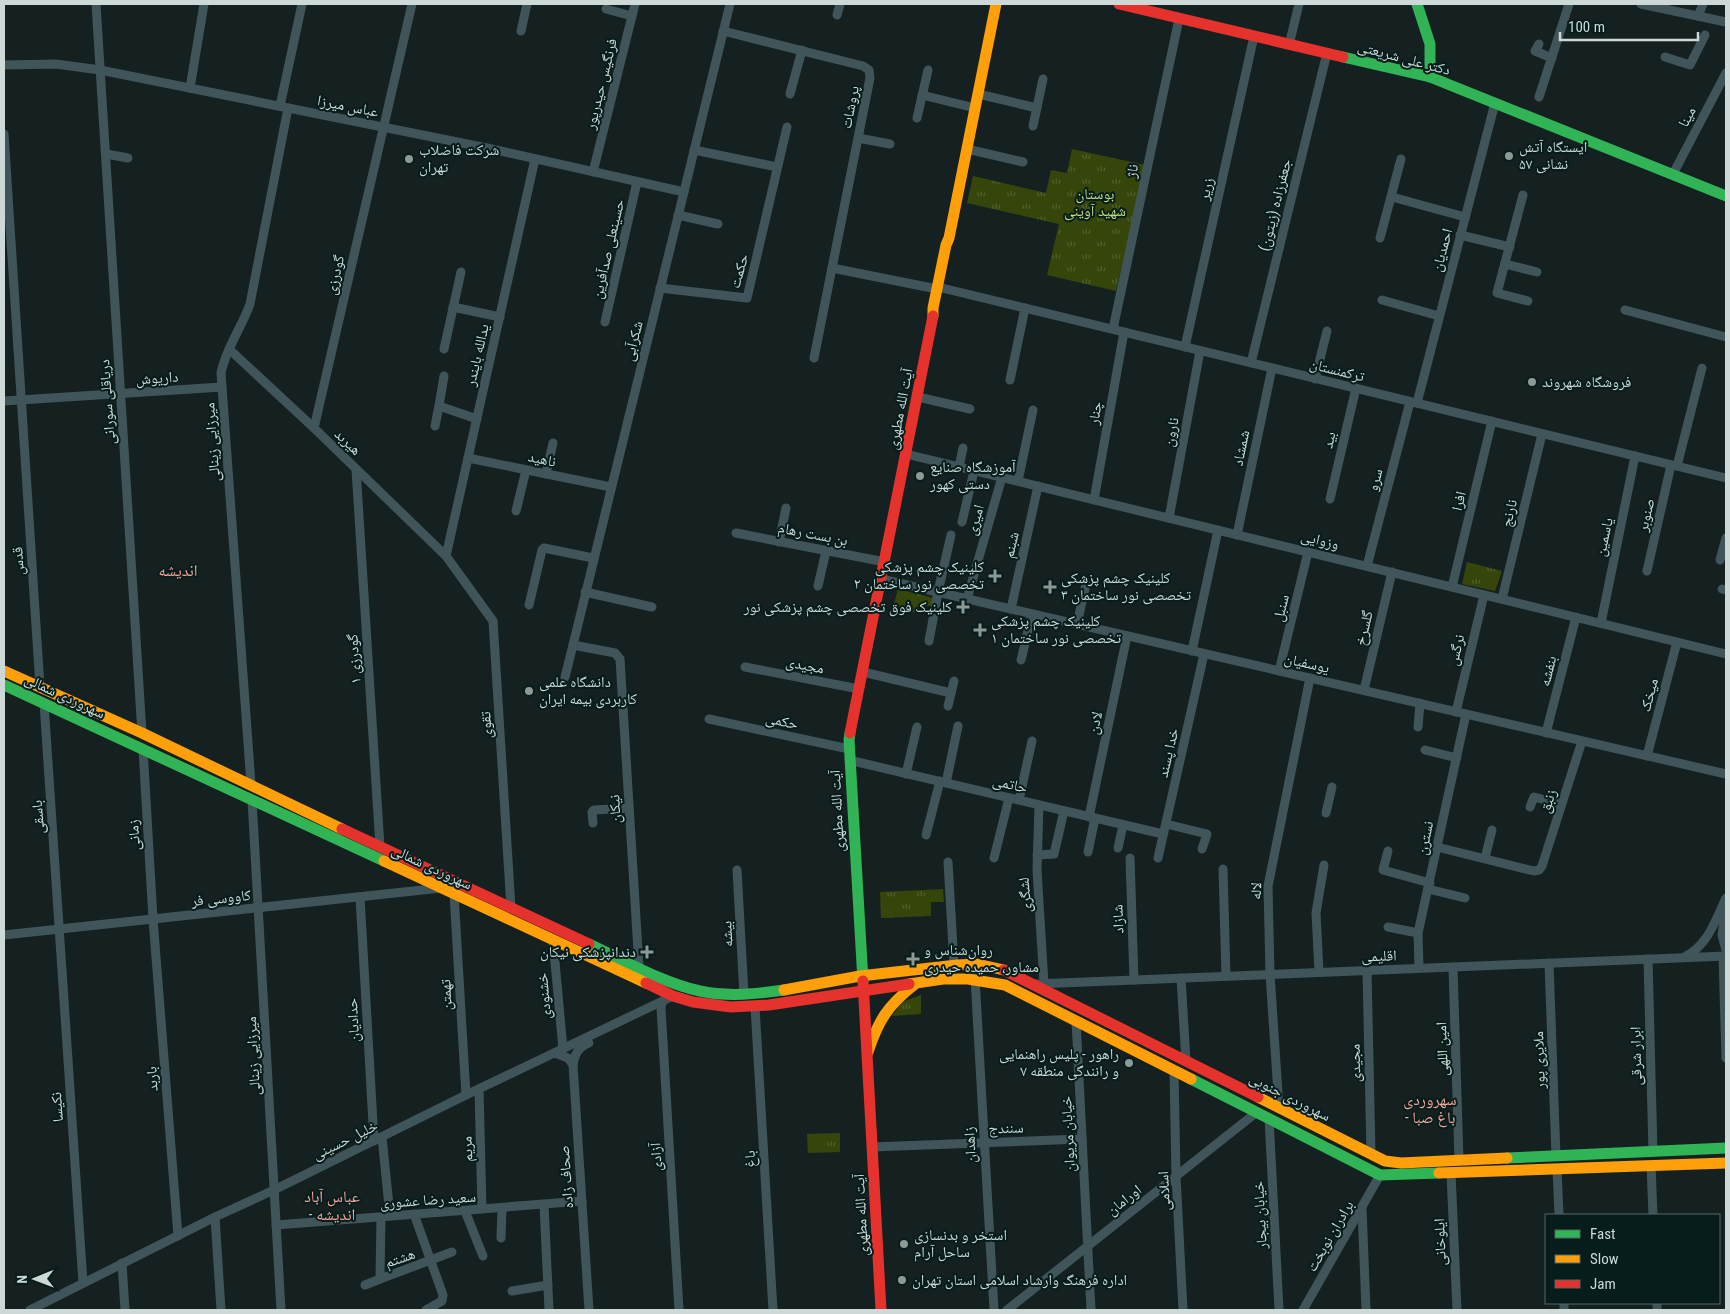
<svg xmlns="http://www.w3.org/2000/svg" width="1730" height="1314" viewBox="0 0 1730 1314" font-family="'Roboto Condensed','Noto Naskh Arabic',sans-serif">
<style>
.park{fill:url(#park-tufts)}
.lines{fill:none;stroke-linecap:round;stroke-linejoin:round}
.street{stroke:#40555a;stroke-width:9}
.fast{stroke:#30b455;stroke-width:11}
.slow{stroke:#ff9f0a;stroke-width:11}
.jam{stroke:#e5322d;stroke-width:11}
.poi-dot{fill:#8c9997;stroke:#061d1b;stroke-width:2}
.labels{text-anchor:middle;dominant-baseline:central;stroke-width:4;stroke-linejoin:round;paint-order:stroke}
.street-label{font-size:15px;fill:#ccd9d7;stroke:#061d1b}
.poi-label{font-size:15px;fill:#ccd9d7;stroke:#061d1b;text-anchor:start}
.park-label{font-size:15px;fill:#c1de80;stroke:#061d1b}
.neighbourhood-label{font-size:16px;fill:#faa79c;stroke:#061d1b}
</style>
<defs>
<pattern id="park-tufts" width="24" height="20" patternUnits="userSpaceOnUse" patternTransform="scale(1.25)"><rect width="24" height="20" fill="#36450a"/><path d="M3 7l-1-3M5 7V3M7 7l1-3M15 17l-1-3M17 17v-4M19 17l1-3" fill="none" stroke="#525f2d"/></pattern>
</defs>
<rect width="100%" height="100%" fill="#152120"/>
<g class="park">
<polygon points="1072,149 1145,165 1116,291 1047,275 1059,224 967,203 973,176 1046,193 1051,170 1067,173"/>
<polygon points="1467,562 1502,571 1495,591 1462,584"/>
<polygon points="898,589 937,599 935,607 923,605 921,614 893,607"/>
<polygon points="943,889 944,902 931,902 931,916 881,918 880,892"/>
<polygon points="921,995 921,1014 892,1016 902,1002"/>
<polygon points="840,1133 840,1152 808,1153 807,1134"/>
</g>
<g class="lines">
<g class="street">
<polyline points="96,4 142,733"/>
<polyline points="1641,4 1726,22"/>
<polyline points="606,9 632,16"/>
<polyline points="837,15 840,4"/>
<polyline points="1698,16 1703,4"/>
<polyline points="521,31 527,4"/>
<polyline points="723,31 863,66 869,70 870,78 814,358"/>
<polyline points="1539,44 1535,51 1552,58"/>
<polyline points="1289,45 1299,4"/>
<polyline points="1665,57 1690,65 1705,35"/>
<polyline points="4,65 56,64 100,70 487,148 684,192"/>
<polyline points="190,88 204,4"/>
<polyline points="790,94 802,50"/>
<polyline points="978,94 1037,108"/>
<polyline points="922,95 975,108"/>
<polyline points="1539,97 1569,4"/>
<polyline points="280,106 302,4"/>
<polyline points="917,118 928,70"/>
<polyline points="1033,126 1043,79"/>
<polyline points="4,134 40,687"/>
<polyline points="858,138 890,144"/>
<polyline points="967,149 1023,162"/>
<polyline points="694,150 777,167"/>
<polyline points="106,154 128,158"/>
<polyline points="593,172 635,4"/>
<polyline points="1673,174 1726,73"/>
<polyline points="1523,195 1497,293 1528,301"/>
<polyline points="1392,197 1465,217"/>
<polyline points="678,215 718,224"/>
<polyline points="1460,235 1510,247"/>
<polyline points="1380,238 1401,159"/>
<polyline points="1505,264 1537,272"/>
<polyline points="832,268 937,289"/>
<polyline points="660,288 747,298 787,127"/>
<polyline points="942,288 1726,478"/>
<polyline points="1382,300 1439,316"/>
<polyline points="453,307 500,317"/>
<polyline points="1625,310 1726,337"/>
<polyline points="605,322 637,182"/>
<polyline points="1113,329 1179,19"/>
<polyline points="1185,347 1254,36"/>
<polyline points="229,349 314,428 446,556 493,621 511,908"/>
<polyline points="444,349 461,272"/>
<polyline points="1251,363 1327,53"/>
<polyline points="444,376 439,406 477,419"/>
<polyline points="1315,379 1327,331"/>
<polyline points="1010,380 1025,308"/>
<polyline points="918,397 970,409"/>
<polyline points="4,401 222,387"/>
<polyline points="1417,403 1495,103"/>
<polyline points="435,426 439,406"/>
<polyline points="314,428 412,4"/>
<polyline points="906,454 1726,654"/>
<polyline points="468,458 611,487"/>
<polyline points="1677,466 1702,368"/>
<polyline points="959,467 963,448"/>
<polyline points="356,469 380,847"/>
<polyline points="546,474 553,443"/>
<polyline points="1018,481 1033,410"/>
<polyline points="1330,499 1356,388"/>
<polyline points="1094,500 1124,332"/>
<polyline points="516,511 526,470"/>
<polyline points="1169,518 1200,351"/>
<polyline points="962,522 974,471"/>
<polyline points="736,533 885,562"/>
<polyline points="1237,535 1272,368"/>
<polyline points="779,542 786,508"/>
<polyline points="446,556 535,159"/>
<polyline points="1720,560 1726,538"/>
<polyline points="1367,566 1410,402"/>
<polyline points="1647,571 1671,465"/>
<polyline points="881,579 1726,774"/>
<polyline points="818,586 826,551"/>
<polyline points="1452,587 1492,421"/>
<polyline points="1722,589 1726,590"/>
<polyline points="585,592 652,607"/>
<polyline points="967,599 1002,477"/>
<polyline points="1502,599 1542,434"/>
<polyline points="529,605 542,550 544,548 593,558"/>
<polyline points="1011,609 1038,486"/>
<polyline points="1601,623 1635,456"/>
<polyline points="1077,624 1086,584"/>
<polyline points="929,641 938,592 951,535"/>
<polyline points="1192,651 1218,530"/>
<polyline points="1021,660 1032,614"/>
<polyline points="745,667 859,689"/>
<polyline points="1279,671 1308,552"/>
<polyline points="863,672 951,693"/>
<polyline points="565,677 573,645"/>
<polyline points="1364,690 1392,572"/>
<polyline points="44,703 83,1283"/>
<polyline points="948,706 954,681"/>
<polyline points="1456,712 1484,595"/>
<polyline points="709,719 849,749"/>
<polyline points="1418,727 1420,703"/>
<polyline points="1546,733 1576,617"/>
<polyline points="143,749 153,919 178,1236"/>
<polyline points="1425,750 1457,758"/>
<polyline points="1647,756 1677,642"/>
<polyline points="849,760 1163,834"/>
<polyline points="906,774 917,727"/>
<polyline points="946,783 958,726"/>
<path d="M251,784L221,373C226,348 242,327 250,304L288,108"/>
<polyline points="252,800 281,1310"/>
<polyline points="1019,800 1032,741"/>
<polyline points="1039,805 1037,870 1044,984"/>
<polyline points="1530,807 1534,797 1561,804"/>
<polyline points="1326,813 1332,787"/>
<polyline points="1089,817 1127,636"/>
<polyline points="593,823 592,812 594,810 629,808"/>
<polyline points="1166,824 1207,834 1202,849"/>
<polyline points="926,835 940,781"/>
<polyline points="1437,847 1534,871 1539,870 1542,866 1582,741"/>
<polyline points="1118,848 1123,825"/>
<polyline points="1388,851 1383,870 1430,883"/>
<polyline points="1088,852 1095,818"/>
<polyline points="1037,855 1054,854 1064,811"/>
<polyline points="994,858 1009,798"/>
<polyline points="1130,858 1134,980"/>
<polyline points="1158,858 1204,654"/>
<polyline points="1485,858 1492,830"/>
<polyline points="948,862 954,965"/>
<polyline points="1223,869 1226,976"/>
<polyline points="737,870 744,995"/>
<polyline points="1428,889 1465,898"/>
<polyline points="454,894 466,1095"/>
<polyline points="360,897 374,1141"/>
<polyline points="1726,907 1722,935 1726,950"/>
<polyline points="1388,927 1418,933"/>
<polyline points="4,935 441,888"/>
<polyline points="553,940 563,1049"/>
<path d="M1686,956C1708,945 1716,919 1726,898"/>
<polyline points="1723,956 1726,1058"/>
<polyline points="1648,959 1653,1152"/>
<polyline points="1549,963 1556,1156"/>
<polyline points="639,967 620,659 615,653 573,645 730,4"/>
<polyline points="1453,967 1459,1160"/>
<polyline points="1419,968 1418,933 1466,714"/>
<polyline points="1367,970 1371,1154"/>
<polyline points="1319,972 1316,913 1324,865"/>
<polyline points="975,978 994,1310"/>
<polyline points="1181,978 1186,1061"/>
<polyline points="1035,984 1726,956"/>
<polyline points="662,1002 661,1008 679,1310"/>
<polyline points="755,1007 773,1310"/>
<polyline points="1076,1021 1091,1310"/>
<polyline points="555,1053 568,1058 573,1065 589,1310"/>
<path d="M573,1065C575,1053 578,1048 589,1043"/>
<polyline points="1174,1070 1176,1176 1183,1310"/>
<polyline points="479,1089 482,1209"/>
<polyline points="1279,1108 1270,974 1268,886 1310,678"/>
<polyline points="1269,1118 1279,1310"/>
<polyline points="382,1137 390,1216"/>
<polyline points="872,1147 1082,1139"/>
<polyline points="1651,1165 1653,1215"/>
<polyline points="1557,1169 1559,1215"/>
<polyline points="1451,1173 1457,1310"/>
<polyline points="544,1205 549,1310"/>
<polyline points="1362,1208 1366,1310"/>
<polyline points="465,1211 483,1256"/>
<polyline points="414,1214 443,1295 442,1301 426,1310"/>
<polyline points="215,1217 221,1310"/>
<polyline points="381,1217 380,1279 452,1252"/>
<polyline points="276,1225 582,1201"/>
<polyline points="501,1238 502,1208"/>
<polyline points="122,1263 125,1310"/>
<polyline points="365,1285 380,1279"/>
<polyline points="512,1291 548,1285"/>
<polyline points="1564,1303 1564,1310"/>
<polyline points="1657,1303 1657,1310"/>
<polyline points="30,1310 215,1217 274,1190 466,1095 673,996"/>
<polyline points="1007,1310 1257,1112"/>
<polyline points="1303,1310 1380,1175"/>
</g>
<g class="fast">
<polyline points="1417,4 1430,44 1430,77"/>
<polyline points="1343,57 1430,77 1726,196"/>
<polyline points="4,685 384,861"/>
<polyline points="850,733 849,740 863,981"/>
<path d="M589,944C623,960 663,983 700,991C728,997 756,994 784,990"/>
<polyline points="1191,1079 1380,1175 1439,1173"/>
<polyline points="1507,1158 1726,1148"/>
</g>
<g class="slow">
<polyline points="933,316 933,308 946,245 949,238 996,4"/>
<polyline points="4,671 142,733 342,829"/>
<polyline points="384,861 646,983"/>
<polyline points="909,984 943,979 968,979 1005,985 1191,1079"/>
<polyline points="784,990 860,976 957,965 977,964 1004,970"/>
<path d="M868,1052C878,1021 888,1005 914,985"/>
<polyline points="1258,1097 1385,1161 1401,1163 1507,1158"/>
<polyline points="1439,1173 1726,1163"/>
</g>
<g class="jam">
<polyline points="1119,4 1343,57"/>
<polyline points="850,733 933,316"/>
<polyline points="342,829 589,944"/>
<polyline points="1004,970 1258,1097"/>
<polyline points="863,981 881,1310"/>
<polyline points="646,983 673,996 693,1002 731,1007 769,1005 909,984"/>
</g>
</g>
<g class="poi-dot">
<circle cx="1509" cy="156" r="5"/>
<circle cx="409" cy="159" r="5"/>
<circle cx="1532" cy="382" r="5"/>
<circle cx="920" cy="476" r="5"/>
<path d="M992.5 568.5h5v5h5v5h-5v5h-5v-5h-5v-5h5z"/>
<path d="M1047.5 579.5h5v5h5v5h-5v5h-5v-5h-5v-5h5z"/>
<path d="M960.5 599.5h5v5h5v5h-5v5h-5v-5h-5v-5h5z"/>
<path d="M977.5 622.5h5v5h5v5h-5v5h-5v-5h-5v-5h5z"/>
<circle cx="529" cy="691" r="5"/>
<path d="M644.5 944.5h5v5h5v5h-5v5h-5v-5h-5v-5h5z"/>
<path d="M910.5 951.5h5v5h5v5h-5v5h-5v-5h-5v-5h5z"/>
<circle cx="1129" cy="1063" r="5"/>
<circle cx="904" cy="1244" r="5"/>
<circle cx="902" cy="1280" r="5"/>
</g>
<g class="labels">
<g class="street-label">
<text transform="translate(1404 58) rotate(15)">دکتر علی شریعتی</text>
<text transform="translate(601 84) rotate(-76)">فرنگیس حیدرپور</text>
<text transform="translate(348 106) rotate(11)">عباس میرزا</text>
<text transform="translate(850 107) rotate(-79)">پروشات</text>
<text transform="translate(1687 117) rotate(-62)">مینا</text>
<text transform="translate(1132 171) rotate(-78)">ناژ</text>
<text transform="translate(1206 189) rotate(-77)">زریر</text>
<text transform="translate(1275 205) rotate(-76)">جعفرزاده (زیتون)</text>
<text transform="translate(608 249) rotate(-77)">حسینعلی صدآفرین</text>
<text transform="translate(1442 250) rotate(-75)">احمدیان</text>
<text transform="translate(739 271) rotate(-74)">حکمت</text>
<text transform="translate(335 275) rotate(-77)">گودرزی</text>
<text transform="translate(633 341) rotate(-76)">شکرآبی</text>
<text transform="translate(477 355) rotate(-77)">یدالله بایندر</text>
<text transform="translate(1337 370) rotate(14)">ترکمنستان</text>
<text transform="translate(157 378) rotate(-4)">داریوش</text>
<text transform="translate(107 402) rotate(-94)">دریاقلی سورانی</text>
<text transform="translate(900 409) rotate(-79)">آیت الله مطهری</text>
<text transform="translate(1095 413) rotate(-80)">چنار</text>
<text transform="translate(1171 432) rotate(-79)">نارون</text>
<text transform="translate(1329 440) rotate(-77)">بید</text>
<text transform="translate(212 442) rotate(-94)">میرزایی زینالی</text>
<text transform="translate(348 442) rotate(44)">هیربد</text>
<text transform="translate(1241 448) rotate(-78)">شمشاد</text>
<text transform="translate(542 459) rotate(12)">ناهید</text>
<text transform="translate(1375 480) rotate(-75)">سرو</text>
<text transform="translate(1459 501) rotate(-76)">افرا</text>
<text transform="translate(1509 513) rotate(-76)">نارنج</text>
<text transform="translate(1646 515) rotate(-77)">صنوبر</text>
<text transform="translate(975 520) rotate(-74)">امیری</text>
<text transform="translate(813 534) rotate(11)">بن بست رهام</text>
<text transform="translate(1604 537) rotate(-78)">یاسمین</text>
<text transform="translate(1320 540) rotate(14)">وزوایی</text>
<text transform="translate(1011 545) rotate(-77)">شبنم</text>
<text transform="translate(18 561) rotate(-94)">قدس</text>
<text transform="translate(1281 608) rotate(-76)">سنبل</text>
<text transform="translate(1364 628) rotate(-77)">گلسرخ</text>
<text transform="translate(1456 650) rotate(-77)">نرگس</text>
<text transform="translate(354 659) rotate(-94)">گودرزی ۱</text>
<text transform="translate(1307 663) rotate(13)">یوسفیان</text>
<text transform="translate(805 665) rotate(11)">مجیدی</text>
<text transform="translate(1548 671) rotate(-76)">بنفشه</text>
<text transform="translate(1649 695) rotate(-75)">میخک</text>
<text transform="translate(65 696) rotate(25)">سهروردی شمالی</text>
<text transform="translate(782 721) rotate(12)">حکمی</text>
<text transform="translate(1095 723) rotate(-78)">لادن</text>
<text transform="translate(486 725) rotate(-94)">تقوی</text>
<text transform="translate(1168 753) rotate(-77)">خدا پسند</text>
<text transform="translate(1010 784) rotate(13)">حاتمی</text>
<text transform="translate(1548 801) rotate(-72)">زنبق</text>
<text transform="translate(615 809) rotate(-93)">نیکان</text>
<text transform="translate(837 811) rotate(-93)">آیت الله مطهری</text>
<text transform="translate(38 817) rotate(-94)">باسقی</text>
<text transform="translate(134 835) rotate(-93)">زمانی</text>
<text transform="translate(1425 838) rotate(-78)">نسترن</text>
<text transform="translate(432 867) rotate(25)">سهروردی شمالی</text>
<text transform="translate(1256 891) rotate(-87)">لاله</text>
<text transform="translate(1025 895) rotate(-95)">لشگری</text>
<text transform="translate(221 898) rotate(-6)">کاووسی فر</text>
<text transform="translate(1118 919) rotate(-92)">شازاد</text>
<text transform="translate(727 934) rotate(-93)">بیشه</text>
<text transform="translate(1379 956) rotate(-2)">اقلیمی</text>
<text transform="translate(446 995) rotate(-93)">تهمتن</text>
<text transform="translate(544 996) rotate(-95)">خشنودی</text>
<text transform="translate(353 1020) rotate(-93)">حدادیان</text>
<text transform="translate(1442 1049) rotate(-92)">امین اللهی</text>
<text transform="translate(253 1056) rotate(-93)">میرزایی زینالی</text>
<text transform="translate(1636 1056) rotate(-91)">ابرار شرقی</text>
<text transform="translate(1539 1060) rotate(-92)">ملایری پور</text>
<text transform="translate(1355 1063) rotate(-91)">مجیدی</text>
<text transform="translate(152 1079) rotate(-94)">باربد</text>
<text transform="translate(1290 1097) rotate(27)">سهروردی جنوبی</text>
<text transform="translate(57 1107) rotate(-94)">نکیسا</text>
<text transform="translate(1006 1128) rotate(-2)">سنندج</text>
<text transform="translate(1068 1134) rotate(-93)">خیابان مریوان</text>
<text transform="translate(345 1140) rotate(-26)">خلیل حسینی</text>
<text transform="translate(970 1145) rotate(-93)">زاهدان</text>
<text transform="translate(467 1149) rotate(-92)">مریم</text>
<text transform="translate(656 1157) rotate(-93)">آزادی</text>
<text transform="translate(750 1159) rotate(-93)">باغ</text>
<text transform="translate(566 1177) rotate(-94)">صحاف زاده</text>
<text transform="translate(1164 1191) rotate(-93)">اسلامی</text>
<text transform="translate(428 1200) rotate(-4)">سعید رضا عشوری</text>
<text transform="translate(1124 1200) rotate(-38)">اورامان</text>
<text transform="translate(861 1215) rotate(-93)">آیت الله مطهری</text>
<text transform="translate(1260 1215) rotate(-93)">خیابان بیجار</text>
<text transform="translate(1330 1236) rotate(-60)">برادران نوبخت</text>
<text transform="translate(1440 1242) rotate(-92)">ایلوخانی</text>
<text transform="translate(400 1258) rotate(-19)">هشتم</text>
</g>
<g class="poi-label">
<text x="1519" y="147">ایستگاه آتش<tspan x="1519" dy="17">نشانی ۵۷</tspan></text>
<text x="419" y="150">شرکت فاضلاب<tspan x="419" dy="17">تهران</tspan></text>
<text x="1542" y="382">فروشگاه شهروند</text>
<text x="930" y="467">آموزشگاه صنایع<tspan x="930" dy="17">دستی کهور</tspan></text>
<text x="984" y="567" text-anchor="end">کلینیک چشم پزشکی<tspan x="984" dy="17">تخصصی نور ساختمان ۲</tspan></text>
<text x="1061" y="578">کلینیک چشم پزشکی<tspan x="1061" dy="17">تخصصی نور ساختمان ۳</tspan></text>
<text x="952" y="607" text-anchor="end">کلینیک فوق تخصصی چشم پزشکی نور</text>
<text x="991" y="621">کلینیک چشم پزشکی<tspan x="991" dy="17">تخصصی نور ساختمان ۱</tspan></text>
<text x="539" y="682">دانشگاه علمی<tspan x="539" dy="17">کاربردی بیمه ایران</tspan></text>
<text x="924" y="950">روان‌شناس و<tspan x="924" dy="17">مشاور، حمیده حیدری</tspan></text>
<text x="636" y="952" text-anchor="end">دندانپزشکی نیکان</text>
<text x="1119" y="1054" text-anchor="end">راهور - پلیس راهنمایی<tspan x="1119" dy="17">و رانندگی منطقه ۷</tspan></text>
<text x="914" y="1235">استخر و بدنسازی<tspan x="914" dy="17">ساحل آرام</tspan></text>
<text x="912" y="1280">اداره فرهنگ وارشاد اسلامی استان تهران</text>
</g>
<g class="park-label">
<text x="1095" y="194">بوستان<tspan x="1095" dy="17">شهید آوینی</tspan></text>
</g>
<g class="neighbourhood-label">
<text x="178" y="570">اندیشه</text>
<text x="1430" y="1099">سهروردی<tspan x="1430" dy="18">- باغ صبا</tspan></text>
<text x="332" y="1196">عباس آباد<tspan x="332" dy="18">- اندیشه</tspan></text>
</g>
</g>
<rect width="1730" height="1314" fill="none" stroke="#ccd9d7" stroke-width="10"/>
<rect x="1545" y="1214" width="175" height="90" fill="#061d1b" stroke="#556866"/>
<rect x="1555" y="1230" width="25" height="8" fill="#30b455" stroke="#556866"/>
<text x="1590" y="1239" font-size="15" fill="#ccd9d7">Fast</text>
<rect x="1555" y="1255" width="25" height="8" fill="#ff9f0a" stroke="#556866"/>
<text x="1590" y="1264" font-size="15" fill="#ccd9d7">Slow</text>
<rect x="1555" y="1280" width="25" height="8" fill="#e5322d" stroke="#556866"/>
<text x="1590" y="1289" font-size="15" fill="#ccd9d7">Jam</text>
<g transform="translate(35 1279) rotate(269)" stroke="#061d1b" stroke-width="4" paint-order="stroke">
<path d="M0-4L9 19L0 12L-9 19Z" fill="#ccd9d7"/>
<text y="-8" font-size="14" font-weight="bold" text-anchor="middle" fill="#ccd9d7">N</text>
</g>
<path d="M1560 32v8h138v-8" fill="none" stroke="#ccd9d7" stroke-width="2.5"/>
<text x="1568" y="32" font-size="15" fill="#ccd9d7" stroke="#061d1b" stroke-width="4" paint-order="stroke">100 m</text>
</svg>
